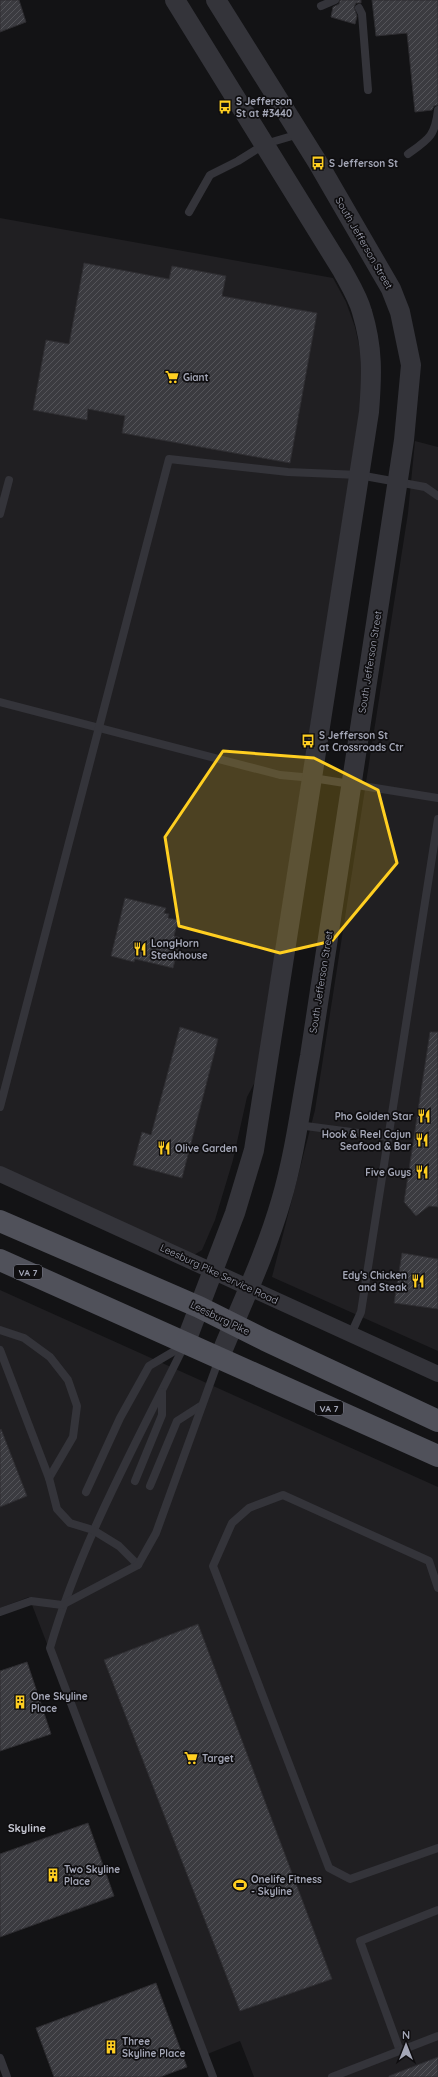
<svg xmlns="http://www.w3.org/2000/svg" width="438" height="2077" viewBox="0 0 438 2077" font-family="Quicksand,sans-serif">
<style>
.built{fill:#201f22}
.building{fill:url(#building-hatch);stroke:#2e2d31}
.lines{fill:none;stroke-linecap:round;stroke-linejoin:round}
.service{stroke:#34343a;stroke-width:8}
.minor{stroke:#34343a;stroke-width:16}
.tertiary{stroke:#34343a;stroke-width:20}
.primary{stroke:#50515a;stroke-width:22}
.marked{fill:#ffcf21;fill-opacity:0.2;stroke:#ffcf21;stroke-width:3;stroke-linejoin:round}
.labels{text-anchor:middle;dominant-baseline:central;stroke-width:3.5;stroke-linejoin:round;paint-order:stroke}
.shield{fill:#0f0e10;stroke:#777985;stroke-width:1}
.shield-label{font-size:9px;font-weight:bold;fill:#a4a7b7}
.poi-label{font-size:10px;font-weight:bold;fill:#a4a7b7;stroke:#0f0e10;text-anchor:start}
.street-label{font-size:10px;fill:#a4a7b7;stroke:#0f0e10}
.neighbourhood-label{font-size:11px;font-weight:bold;fill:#c5c7d2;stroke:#0f0e10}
</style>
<defs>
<pattern id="building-hatch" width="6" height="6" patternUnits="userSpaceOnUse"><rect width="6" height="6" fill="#3b3b40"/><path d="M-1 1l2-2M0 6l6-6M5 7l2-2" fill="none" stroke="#545459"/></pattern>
</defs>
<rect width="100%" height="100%" fill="#131315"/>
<g class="built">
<polygon points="0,218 333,278 346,302 355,327 361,354 364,383 255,1082 247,1097 233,1160 215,1220 202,1250 194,1255 0,1169"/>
<polygon points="415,441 438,447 438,1351 272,1277 315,1110 408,513"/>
<polygon points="0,1290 438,1487 438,2077 254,2077 240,2041 205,2055 29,1597 0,1608"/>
</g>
<g class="building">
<polygon points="0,0 19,0 26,22 0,32"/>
<polygon points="340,0 361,0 361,3 356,3 354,7 357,16 355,24 331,17 333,7 339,4"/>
<polygon points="372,0 438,0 438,105 434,106 432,110 415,112 407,33 376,36"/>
<polygon points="84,263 169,279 172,266 226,276 222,296 317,313 290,463 122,433 125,416 88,409 87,420 33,410 46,340 69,344"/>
<polygon points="125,898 166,908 164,913 169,914 168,918 178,920 174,936 181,938 173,968 135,959 134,962 111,956"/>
<polygon points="180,1027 218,1039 182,1178 133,1165 142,1132 151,1135"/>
<polygon points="430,1032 438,1032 438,1207 429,1206 416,1216 404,1202"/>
<polygon points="402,1253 438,1259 438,1309 394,1303"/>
<polygon points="1,1429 27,1496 0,1507 0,1430"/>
<polygon points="198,1624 332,1979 240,2011 104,1660"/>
<polygon points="27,1662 51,1734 0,1751 0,1671"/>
<polygon points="88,1823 114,1896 0,1937 0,1854"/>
<polygon points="156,1983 187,2067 160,2077 54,2077 36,2028"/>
<polygon points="438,2057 438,2077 389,2077 389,2076"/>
</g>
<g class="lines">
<g class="service">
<polyline points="321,6 335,0"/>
<polyline points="359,8 362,14 368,90"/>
<path d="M408,154C429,139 435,136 438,110"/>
<polyline points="189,212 210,175 238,161 265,144 299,134"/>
<polyline points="0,514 9,480"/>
<polyline points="0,702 280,775 313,778 438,798"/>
<polyline points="0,1107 169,459 288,472 359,475 425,487 438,496"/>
<polyline points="298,1125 389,1137"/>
<polyline points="0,1330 24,1338 50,1357 68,1380 77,1406 73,1437 49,1478"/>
<polyline points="351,1334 361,1312 438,819"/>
<path d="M185,1344C136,1444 81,1541 50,1648L213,2077"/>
<polyline points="0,1350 49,1478 57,1509 70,1523 93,1530 119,1546 138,1565"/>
<polyline points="135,1481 162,1415 162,1392"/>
<polyline points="150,1486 177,1421 202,1405"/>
<polyline points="86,1492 120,1418 149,1366 183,1346"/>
<polyline points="438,1588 429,1561 283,1495 249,1508 232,1523 213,1566 329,1868 350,1879 438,1848"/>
<polyline points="0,1612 31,1601 62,1605 138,1565 156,1533 219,1359"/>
<polyline points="400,2051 360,1941 438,1910"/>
<polyline points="0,2058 7,2077"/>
<polyline points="332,2077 438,2036"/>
</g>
<polyline class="minor" points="0,1174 438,1374"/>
<g class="tertiary">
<path d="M175,0L342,270C349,283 358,297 362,312C373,348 372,375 369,412L254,1150L235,1213L185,1344"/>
<path d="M216,0L318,163L391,289L400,312L411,365L404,440L310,1056C301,1104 295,1154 281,1201C265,1256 240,1307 219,1359"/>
</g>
<g class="primary">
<polyline points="0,1221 199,1307 265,1340 438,1421"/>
<polyline points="0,1260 438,1456"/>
</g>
</g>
<path class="marked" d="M223,751L314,758L378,790L397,863L332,941L280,953L179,926L165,837Z"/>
<defs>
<g id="bus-bare" transform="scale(1.08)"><path d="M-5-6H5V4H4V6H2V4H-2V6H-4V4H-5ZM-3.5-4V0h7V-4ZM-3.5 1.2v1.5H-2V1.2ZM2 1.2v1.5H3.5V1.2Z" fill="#ffcf21" stroke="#0f0e10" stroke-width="2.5" paint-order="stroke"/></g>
<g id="supermarket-bare" transform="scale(1.08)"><path d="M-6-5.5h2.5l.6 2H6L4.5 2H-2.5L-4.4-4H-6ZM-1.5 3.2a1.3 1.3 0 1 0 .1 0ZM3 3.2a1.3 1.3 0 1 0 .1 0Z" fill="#ffcf21" stroke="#0f0e10" stroke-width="2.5" paint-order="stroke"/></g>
<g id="restaurant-bare" transform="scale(1.08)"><path d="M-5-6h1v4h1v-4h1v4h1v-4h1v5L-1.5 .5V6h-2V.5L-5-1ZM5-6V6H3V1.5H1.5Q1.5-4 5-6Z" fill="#ffcf21" stroke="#0f0e10" stroke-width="2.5" paint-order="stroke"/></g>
<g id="building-bare" transform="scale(1.08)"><path d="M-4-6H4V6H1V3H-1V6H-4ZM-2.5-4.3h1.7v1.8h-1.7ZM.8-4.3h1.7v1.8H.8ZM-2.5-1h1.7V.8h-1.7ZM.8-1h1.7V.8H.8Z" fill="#ffcf21" stroke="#0f0e10" stroke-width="2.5" paint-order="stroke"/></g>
<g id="stadium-bare" transform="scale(1.08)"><path d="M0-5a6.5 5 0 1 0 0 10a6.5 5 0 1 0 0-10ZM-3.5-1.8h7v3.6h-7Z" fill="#ffcf21" stroke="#0f0e10" stroke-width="2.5" paint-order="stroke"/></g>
</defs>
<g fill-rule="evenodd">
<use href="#bus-bare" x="225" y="107"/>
<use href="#bus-bare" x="318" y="163"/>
<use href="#supermarket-bare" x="172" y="377"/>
<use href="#bus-bare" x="308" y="741"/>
<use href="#restaurant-bare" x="140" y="949"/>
<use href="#restaurant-bare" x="424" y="1116"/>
<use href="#restaurant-bare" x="422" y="1140"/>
<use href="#restaurant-bare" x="164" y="1148"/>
<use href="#restaurant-bare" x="422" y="1172"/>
<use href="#restaurant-bare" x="418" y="1281"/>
<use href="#building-bare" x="20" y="1702"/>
<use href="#supermarket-bare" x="191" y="1758"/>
<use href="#building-bare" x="53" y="1875"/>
<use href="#stadium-bare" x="240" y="1885"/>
<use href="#building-bare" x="111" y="2047"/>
</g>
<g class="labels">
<g class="shield">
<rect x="14" y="1265" width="28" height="14" rx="3"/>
<rect x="315" y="1401" width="28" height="14" rx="3"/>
</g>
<g class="shield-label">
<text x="28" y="1272">VA 7</text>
<text x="329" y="1408">VA 7</text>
</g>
<g class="poi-label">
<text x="236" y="101">S Jefferson<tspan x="236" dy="12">St at #3440</tspan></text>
<text x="329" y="163">S Jefferson St</text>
<text x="183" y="377">Giant</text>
<text x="319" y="735">S Jefferson St<tspan x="319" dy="12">at Crossroads Ctr</tspan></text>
<text x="151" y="943">LongHorn<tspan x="151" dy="12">Steakhouse</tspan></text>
<text x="413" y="1116" text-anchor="end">Pho Golden Star</text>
<text x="411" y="1134" text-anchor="end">Hook &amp; Reel Cajun<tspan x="411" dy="12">Seafood &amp; Bar</tspan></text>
<text x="175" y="1148">Olive Garden</text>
<text x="411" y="1172" text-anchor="end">Five Guys</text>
<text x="407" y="1275" text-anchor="end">Edy's Chicken<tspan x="407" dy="12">and Steak</tspan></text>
<text x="31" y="1696">One Skyline<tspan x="31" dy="12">Place</tspan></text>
<text x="202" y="1758">Target</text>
<text x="64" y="1869">Two Skyline<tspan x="64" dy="12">Place</tspan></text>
<text x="251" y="1879">Onelife Fitness<tspan x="251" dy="12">- Skyline</tspan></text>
<text x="122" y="2041">Three<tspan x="122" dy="12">Skyline Place</tspan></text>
</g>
<g class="street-label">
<text transform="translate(364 243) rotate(60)">South Jefferson Street</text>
<text transform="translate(370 662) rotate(-81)">South Jefferson Street</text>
<text transform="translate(321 982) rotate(-81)">South Jefferson Street</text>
<text transform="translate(219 1274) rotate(25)">Leesburg Pike Service Road</text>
<text transform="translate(220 1318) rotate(26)">Leesburg Pike</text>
</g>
<g class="neighbourhood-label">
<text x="27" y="1828">Skyline</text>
</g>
</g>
<g transform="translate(406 2045)" stroke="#0f0e10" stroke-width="3" paint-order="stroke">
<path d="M0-3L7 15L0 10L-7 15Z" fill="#a4a7b7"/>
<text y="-6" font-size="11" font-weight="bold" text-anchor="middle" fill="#a4a7b7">N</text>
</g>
</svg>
